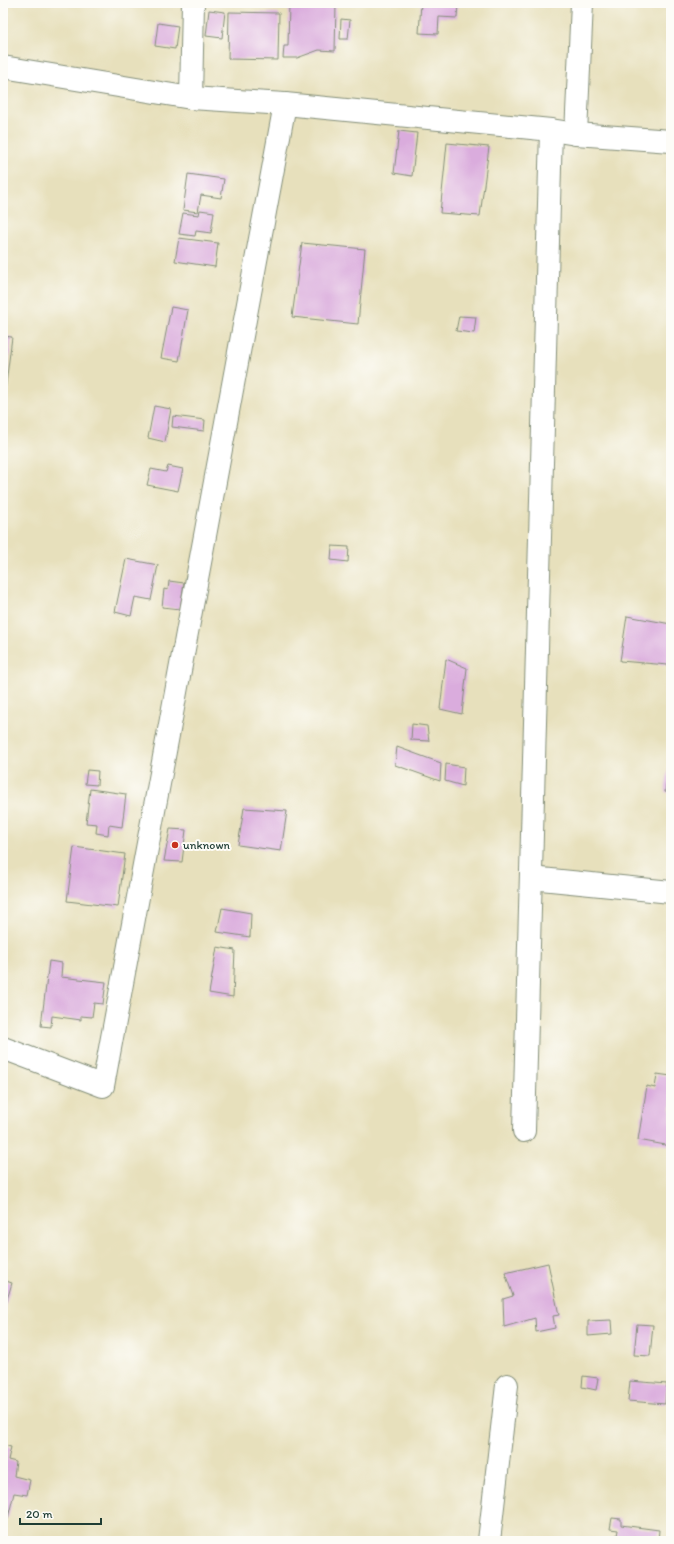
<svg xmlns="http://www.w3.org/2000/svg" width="674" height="1544" viewBox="0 0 674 1544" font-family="Itim,sans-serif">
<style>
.building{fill:#daacdd}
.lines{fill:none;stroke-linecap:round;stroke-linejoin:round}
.street-casing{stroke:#838e78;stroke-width:24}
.street{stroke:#fff;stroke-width:22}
.poi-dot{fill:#c8321e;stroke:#fdfcf7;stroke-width:1.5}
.labels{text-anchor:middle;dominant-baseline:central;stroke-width:4;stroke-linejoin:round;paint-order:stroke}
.poi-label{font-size:12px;fill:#1f3d34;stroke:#fdfcf7;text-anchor:start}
</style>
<rect width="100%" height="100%" fill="#fdfcf7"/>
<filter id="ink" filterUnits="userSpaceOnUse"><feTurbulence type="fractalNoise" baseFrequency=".025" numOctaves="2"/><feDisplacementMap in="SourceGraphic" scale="8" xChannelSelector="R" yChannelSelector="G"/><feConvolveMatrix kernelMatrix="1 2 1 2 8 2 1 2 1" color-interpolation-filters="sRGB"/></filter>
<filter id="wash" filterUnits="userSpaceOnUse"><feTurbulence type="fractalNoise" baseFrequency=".012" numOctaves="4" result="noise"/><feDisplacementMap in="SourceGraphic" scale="16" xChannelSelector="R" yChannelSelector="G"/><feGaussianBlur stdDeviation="0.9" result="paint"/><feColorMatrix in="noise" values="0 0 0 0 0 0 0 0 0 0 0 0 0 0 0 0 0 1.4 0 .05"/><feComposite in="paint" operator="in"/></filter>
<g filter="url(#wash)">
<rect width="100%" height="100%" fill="#e7e0bc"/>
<g id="blocks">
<g class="building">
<polygon points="289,3 336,4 335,51 319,50 297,58 283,58 284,46 288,46"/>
<polygon points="421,3 458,3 457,18 439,17 438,34 419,33"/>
<polygon points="209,10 225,12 222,38 206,36"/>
<polygon points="229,12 279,13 278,60 228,59"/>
<polygon points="341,19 350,20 348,39 340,39"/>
<polygon points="158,23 178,26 175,49 155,46"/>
<polygon points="399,131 417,133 412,176 394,173"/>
<polygon points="447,143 489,147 480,216 440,213"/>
<polygon points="188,174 224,179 221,198 201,195 198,212 183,210"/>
<polygon points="200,210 214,212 211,233 196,231 195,236 179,234 183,213 199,215"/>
<polygon points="179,238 218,243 215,267 175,261"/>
<polygon points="302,243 365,249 358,324 292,317"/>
<polygon points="171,307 188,310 179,361 161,358"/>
<polygon points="459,316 476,317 474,333 456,331"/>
<polygon points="3,336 12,337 4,399 3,398"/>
<polygon points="154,406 171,409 165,442 148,438"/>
<polygon points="173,416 205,420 204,431 172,427"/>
<polygon points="168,466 183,469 178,491 147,485 151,469 166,472"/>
<polygon points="332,546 349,547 348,562 331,560"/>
<polygon points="126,559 158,565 151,600 135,597 131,616 115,612"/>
<polygon points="169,581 184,583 180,609 162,607 164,589 168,590"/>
<polygon points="627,616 671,624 671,644 668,665 620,661"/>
<polygon points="446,659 467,668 462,714 440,709"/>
<polygon points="412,724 427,726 429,741 411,740"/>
<polygon points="397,747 441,763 440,781 395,765"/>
<polygon points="670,758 671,758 671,793 665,792"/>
<polygon points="446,764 464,767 463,786 445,781"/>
<polygon points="87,770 98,771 97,785 85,784"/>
<polygon points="90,789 126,794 122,827 109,825 108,835 96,833 97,824 86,823"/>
<polygon points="244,808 287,811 281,851 238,845"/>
<polygon points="170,829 186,830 182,862 164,861"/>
<polygon points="74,847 125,854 118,907 67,901"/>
<polygon points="222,908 251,913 250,937 217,932"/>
<polygon points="217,947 235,950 233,997 209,993"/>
<polygon points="49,961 62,963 61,977 106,982 103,1004 94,1003 92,1017 81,1016 81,1020 52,1016 51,1027 41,1026"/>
<polygon points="657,1074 671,1076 671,1146 638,1140 647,1086 655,1088"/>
<polygon points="548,1263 559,1315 553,1316 555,1328 536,1332 535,1318 504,1327 503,1299 513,1296 505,1273"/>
<polygon points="3,1280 12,1283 3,1313"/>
<polygon points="611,1320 612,1334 588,1336 588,1321"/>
<polygon points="637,1324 653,1325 650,1356 634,1355"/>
<polygon points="583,1376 598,1378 596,1390 582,1387"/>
<polygon points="630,1381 667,1384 665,1404 628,1401"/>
<polygon points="3,1445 11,1447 8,1460 16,1462 14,1476 30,1480 27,1495 14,1493 8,1518 3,1517"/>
<polygon points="612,1518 621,1519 621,1525 659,1530 658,1541 616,1541 618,1530 610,1529"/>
</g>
</g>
</g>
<g filter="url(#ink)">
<use href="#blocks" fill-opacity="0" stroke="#838e78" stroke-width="1"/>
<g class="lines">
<g class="street-casing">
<g id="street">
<polyline points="3,67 191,98 285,104 551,130 576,134 671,141"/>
<polyline points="191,98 193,3"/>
<polyline points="576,134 582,3"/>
<polyline points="531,878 671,892"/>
<polyline points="3,1048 103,1086 285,104"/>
<polyline points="524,1131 551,130"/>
<polyline points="489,1541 507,1385"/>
</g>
</g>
<use href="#street" class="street"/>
</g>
</g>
<circle class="poi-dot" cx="175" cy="845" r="4"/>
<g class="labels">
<g class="poi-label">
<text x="183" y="845">unknown</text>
</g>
</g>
<rect width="674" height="1544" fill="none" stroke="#fdfcf7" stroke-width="16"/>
<path d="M20 1518v6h81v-6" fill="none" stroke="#1f3d34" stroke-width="2"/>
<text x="26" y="1518" font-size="12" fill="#1f3d34" stroke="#fdfcf7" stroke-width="3" paint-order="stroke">20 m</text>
</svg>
